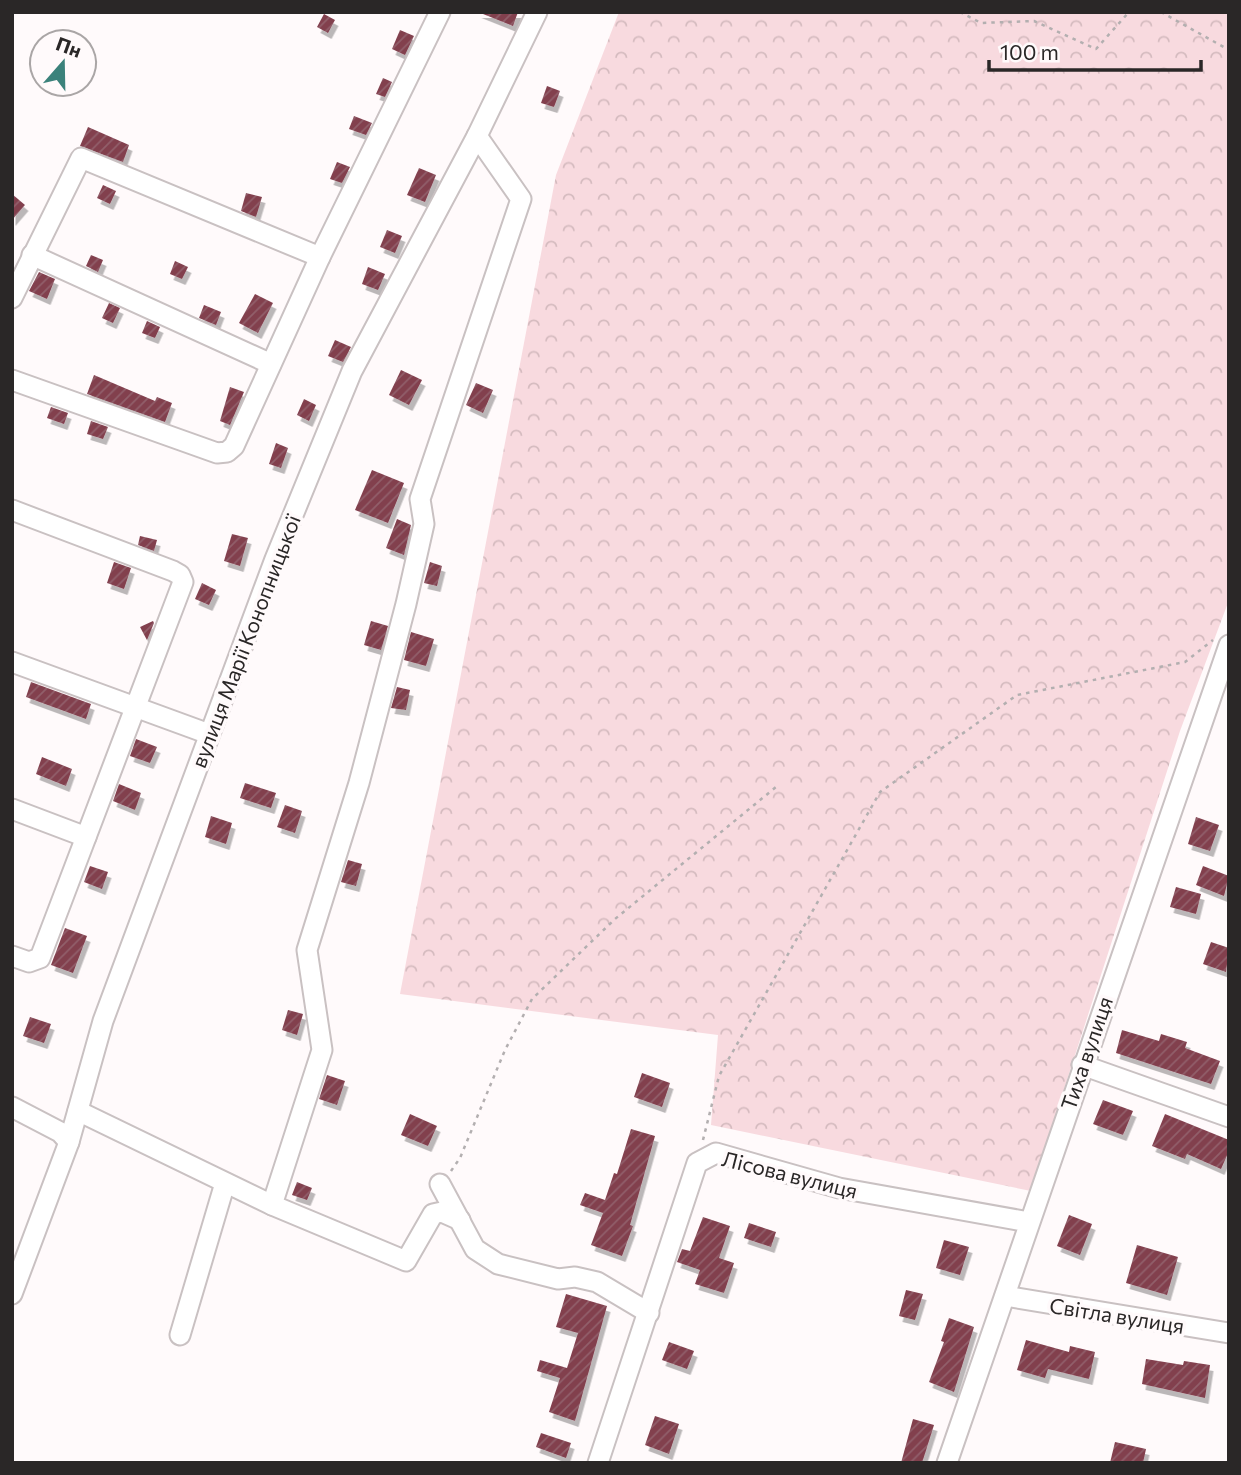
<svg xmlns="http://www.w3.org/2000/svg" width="1241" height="1475" viewBox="0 0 1241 1475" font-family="Commissioner,sans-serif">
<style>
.forest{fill:url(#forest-crowns)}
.building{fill:url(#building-hatch);filter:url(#shadow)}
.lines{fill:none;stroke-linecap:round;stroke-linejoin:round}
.minor-casing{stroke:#c9c1c2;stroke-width:23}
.path{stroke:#b3afb0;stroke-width:2.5;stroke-dasharray:3.5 5;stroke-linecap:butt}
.minor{stroke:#fff;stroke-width:19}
.labels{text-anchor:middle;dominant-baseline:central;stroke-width:7;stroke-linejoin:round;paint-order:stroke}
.street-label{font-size:21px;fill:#2a2727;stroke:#fffafb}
</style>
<defs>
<pattern id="forest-crowns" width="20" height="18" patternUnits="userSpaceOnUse" patternTransform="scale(1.75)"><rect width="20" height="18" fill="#f8dadf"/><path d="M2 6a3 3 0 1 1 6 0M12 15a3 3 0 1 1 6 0" fill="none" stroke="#d5bbbf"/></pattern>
<pattern id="building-hatch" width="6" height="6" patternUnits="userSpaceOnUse" patternTransform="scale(1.75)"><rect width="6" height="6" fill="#823f4e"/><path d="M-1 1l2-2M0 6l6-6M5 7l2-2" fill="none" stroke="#915f6a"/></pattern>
<filter id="shadow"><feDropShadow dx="3.5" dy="6" stdDeviation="0" flood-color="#0004"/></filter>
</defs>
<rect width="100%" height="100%" fill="#fffafb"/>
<polygon class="forest" points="619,12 1229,12 1229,600 1180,731 1031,1191 711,1125 718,1035 400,994 556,175"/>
<g class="building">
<polygon points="478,12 518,12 513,26"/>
<polygon points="324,14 335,20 328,33 317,27"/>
<polygon points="400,30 414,36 405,55 392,49"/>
<polygon points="383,78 392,82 385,97 376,94"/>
<polygon points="547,86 560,91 554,107 541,103"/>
<polygon points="354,116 372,123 366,135 349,129"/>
<polygon points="88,127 129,145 123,162 80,146"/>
<polygon points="337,162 350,167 342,183 330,179"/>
<polygon points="419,168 436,175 425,202 407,195"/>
<polygon points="103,185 116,191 110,204 97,198"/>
<polygon points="246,193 262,197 256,217 241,211"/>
<polygon points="12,194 25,205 12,220"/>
<polygon points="387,230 402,236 395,253 380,247"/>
<polygon points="91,255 103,260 98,272 86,266"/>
<polygon points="175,261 188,267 182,279 170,274"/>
<polygon points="368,267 385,274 378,290 362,284"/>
<polygon points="39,272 55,279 47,299 29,291"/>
<polygon points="255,294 273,303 258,333 239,323"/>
<polygon points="109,303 120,308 113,323 102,318"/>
<polygon points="204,305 221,312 216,325 199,318"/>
<polygon points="147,321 160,327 155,338 142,333"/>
<polygon points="335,340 351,347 343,362 328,356"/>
<polygon points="401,370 422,380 409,405 389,395"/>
<polygon points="94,375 155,401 157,397 172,403 165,422 87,394"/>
<polygon points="476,383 493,390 483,413 466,405"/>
<polygon points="230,387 244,392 230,425 220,421"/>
<polygon points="304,399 316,405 309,421 297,415"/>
<polygon points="51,407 68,413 64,424 47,418"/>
<polygon points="91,421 108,427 103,439 87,434"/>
<polygon points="276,443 288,448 281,468 269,464"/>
<polygon points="372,470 404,483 388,523 355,510"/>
<polygon points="397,519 411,525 404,555 386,548"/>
<polygon points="232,534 248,538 240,566 224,561"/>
<polygon points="140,536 157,540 154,551 138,545"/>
<polygon points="114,562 131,568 124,589 107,583"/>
<polygon points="430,562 442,566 437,586 424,583"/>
<polygon points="202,583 216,590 209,605 195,599"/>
<polygon points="153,621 154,623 147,640 140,627"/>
<polygon points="371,621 388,626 381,650 364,645"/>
<polygon points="411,632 434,639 426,666 404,660"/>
<polygon points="31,682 91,704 86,719 26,697"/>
<polygon points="397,687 410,690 406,710 391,708"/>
<polygon points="136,739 157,747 150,763 130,756"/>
<polygon points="42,757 72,769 66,786 36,774"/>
<polygon points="245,783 276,793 271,808 240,798"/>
<polygon points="119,784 141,793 135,810 113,801"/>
<polygon points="285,805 302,811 295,833 277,827"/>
<polygon points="211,816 232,823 226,844 205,837"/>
<polygon points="1196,817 1219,825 1210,851 1188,844"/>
<polygon points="348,860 362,864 356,886 341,882"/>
<polygon points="90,866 108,872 102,889 84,882"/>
<polygon points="1203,866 1229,876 1224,896 1196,885"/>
<polygon points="1176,887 1201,894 1196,914 1170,907"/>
<polygon points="65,928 87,936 73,973 51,965"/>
<polygon points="1211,942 1229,948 1226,972 1203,964"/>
<polygon points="288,1010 303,1014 297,1035 282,1030"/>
<polygon points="30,1017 51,1024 44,1043 23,1036"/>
<polygon points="1122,1030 1159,1041 1161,1034 1187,1042 1185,1048 1220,1061 1211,1084 1116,1053"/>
<polygon points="642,1073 670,1083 662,1107 634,1097"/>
<polygon points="327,1075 345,1081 337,1105 319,1099"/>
<polygon points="1103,1100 1133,1111 1123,1135 1093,1124"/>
<polygon points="410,1114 437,1126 428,1146 401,1135"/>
<polygon points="1165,1114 1229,1140 1229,1151 1221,1169 1187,1154 1185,1159 1152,1146"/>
<polygon points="631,1129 655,1136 630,1225 633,1226 622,1256 591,1245 603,1213 580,1205 585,1193 605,1200 614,1173 617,1174"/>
<polygon points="297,1182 312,1188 307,1200 292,1195"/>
<polygon points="1069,1215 1092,1224 1080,1255 1057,1246"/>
<polygon points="703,1217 730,1226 719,1258 734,1263 724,1293 695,1284 700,1270 677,1262 682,1249 690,1251"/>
<polygon points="749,1223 776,1232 771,1247 744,1238"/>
<polygon points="944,1240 969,1247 960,1275 936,1268"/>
<polygon points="1137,1245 1178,1257 1167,1295 1126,1283"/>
<polygon points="906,1290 923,1294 915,1320 899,1316"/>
<polygon points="566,1294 607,1306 575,1421 549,1412 560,1378 537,1371 540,1360 567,1368 578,1333 556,1327"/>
<polygon points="949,1318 974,1327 954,1392 929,1382 944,1342 941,1341"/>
<polygon points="1026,1340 1069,1352 1070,1346 1095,1352 1089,1379 1048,1369 1045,1378 1017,1370"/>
<polygon points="669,1342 694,1351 687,1369 662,1360"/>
<polygon points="1146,1359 1183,1365 1184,1361 1210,1365 1205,1398 1142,1384"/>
<polygon points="655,1416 679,1424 669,1454 645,1445"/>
<polygon points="913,1419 934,1425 922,1463 901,1463"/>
<polygon points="541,1433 571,1443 566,1458 536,1447"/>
<polygon points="1115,1442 1146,1449 1143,1463 1110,1463"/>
</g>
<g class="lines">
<g class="minor-casing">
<g id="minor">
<polyline points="32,255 271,364"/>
<polyline points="12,298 81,158 320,257"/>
<polyline points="12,380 217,453 227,452 234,446 320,257 440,12"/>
<polyline points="12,510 173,571 180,575 183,582 40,958 29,962 12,956"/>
<polyline points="12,662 209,734"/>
<polyline points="12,809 86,837"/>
<polyline points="1082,1065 1229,1117"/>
<polyline points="12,1107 60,1132 69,1142"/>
<polyline points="78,1111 272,1205"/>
<polyline points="440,1184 475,1249 498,1264 558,1279 575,1277 597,1282 649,1313"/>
<polyline points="460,1220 442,1212 433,1214 406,1261 272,1205 322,1050 307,950 359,783 406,604 424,524 420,499 521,199 477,136"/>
<polyline points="12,1294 69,1142 103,1021 275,559 352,371 477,136 537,12"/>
<polyline points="1005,1296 1229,1333"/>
<polyline points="180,1335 225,1183"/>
<polyline points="598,1463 697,1163 716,1153 839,1188 1029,1222"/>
<polyline points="947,1463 1229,645"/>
</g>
</g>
<g class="path">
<polyline points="960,12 981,23 1034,21 1096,49 1129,12"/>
<polyline points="1161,12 1229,50"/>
<polyline points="703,1140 719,1076 880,792 1017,695 1185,662 1213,640"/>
<polyline points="451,1171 460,1158 505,1050 532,999 615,919 776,787"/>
</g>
<use href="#minor" class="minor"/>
</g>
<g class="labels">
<g class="street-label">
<text transform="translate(245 641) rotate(-69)">вулиця Марії Конопницької</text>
<text transform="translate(1086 1053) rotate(-71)">Тиха вулиця</text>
<text transform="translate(790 1174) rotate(14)">Лісова вулиця</text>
<text transform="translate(1117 1315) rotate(9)">Світла вулиця</text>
</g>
</g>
<rect width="1241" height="1475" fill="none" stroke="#2a2727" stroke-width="28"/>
<g transform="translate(63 63) rotate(20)"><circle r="33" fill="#fffafb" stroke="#aaa6a6" stroke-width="2"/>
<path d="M0-5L12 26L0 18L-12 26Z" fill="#3b827b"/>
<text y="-10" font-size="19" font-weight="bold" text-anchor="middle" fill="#2a2727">Пн</text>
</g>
<path d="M989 60v10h212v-10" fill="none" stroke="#2a2727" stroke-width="3.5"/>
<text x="1000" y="60" font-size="21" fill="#2a2727" stroke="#fffafb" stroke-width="5" paint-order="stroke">100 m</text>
</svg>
